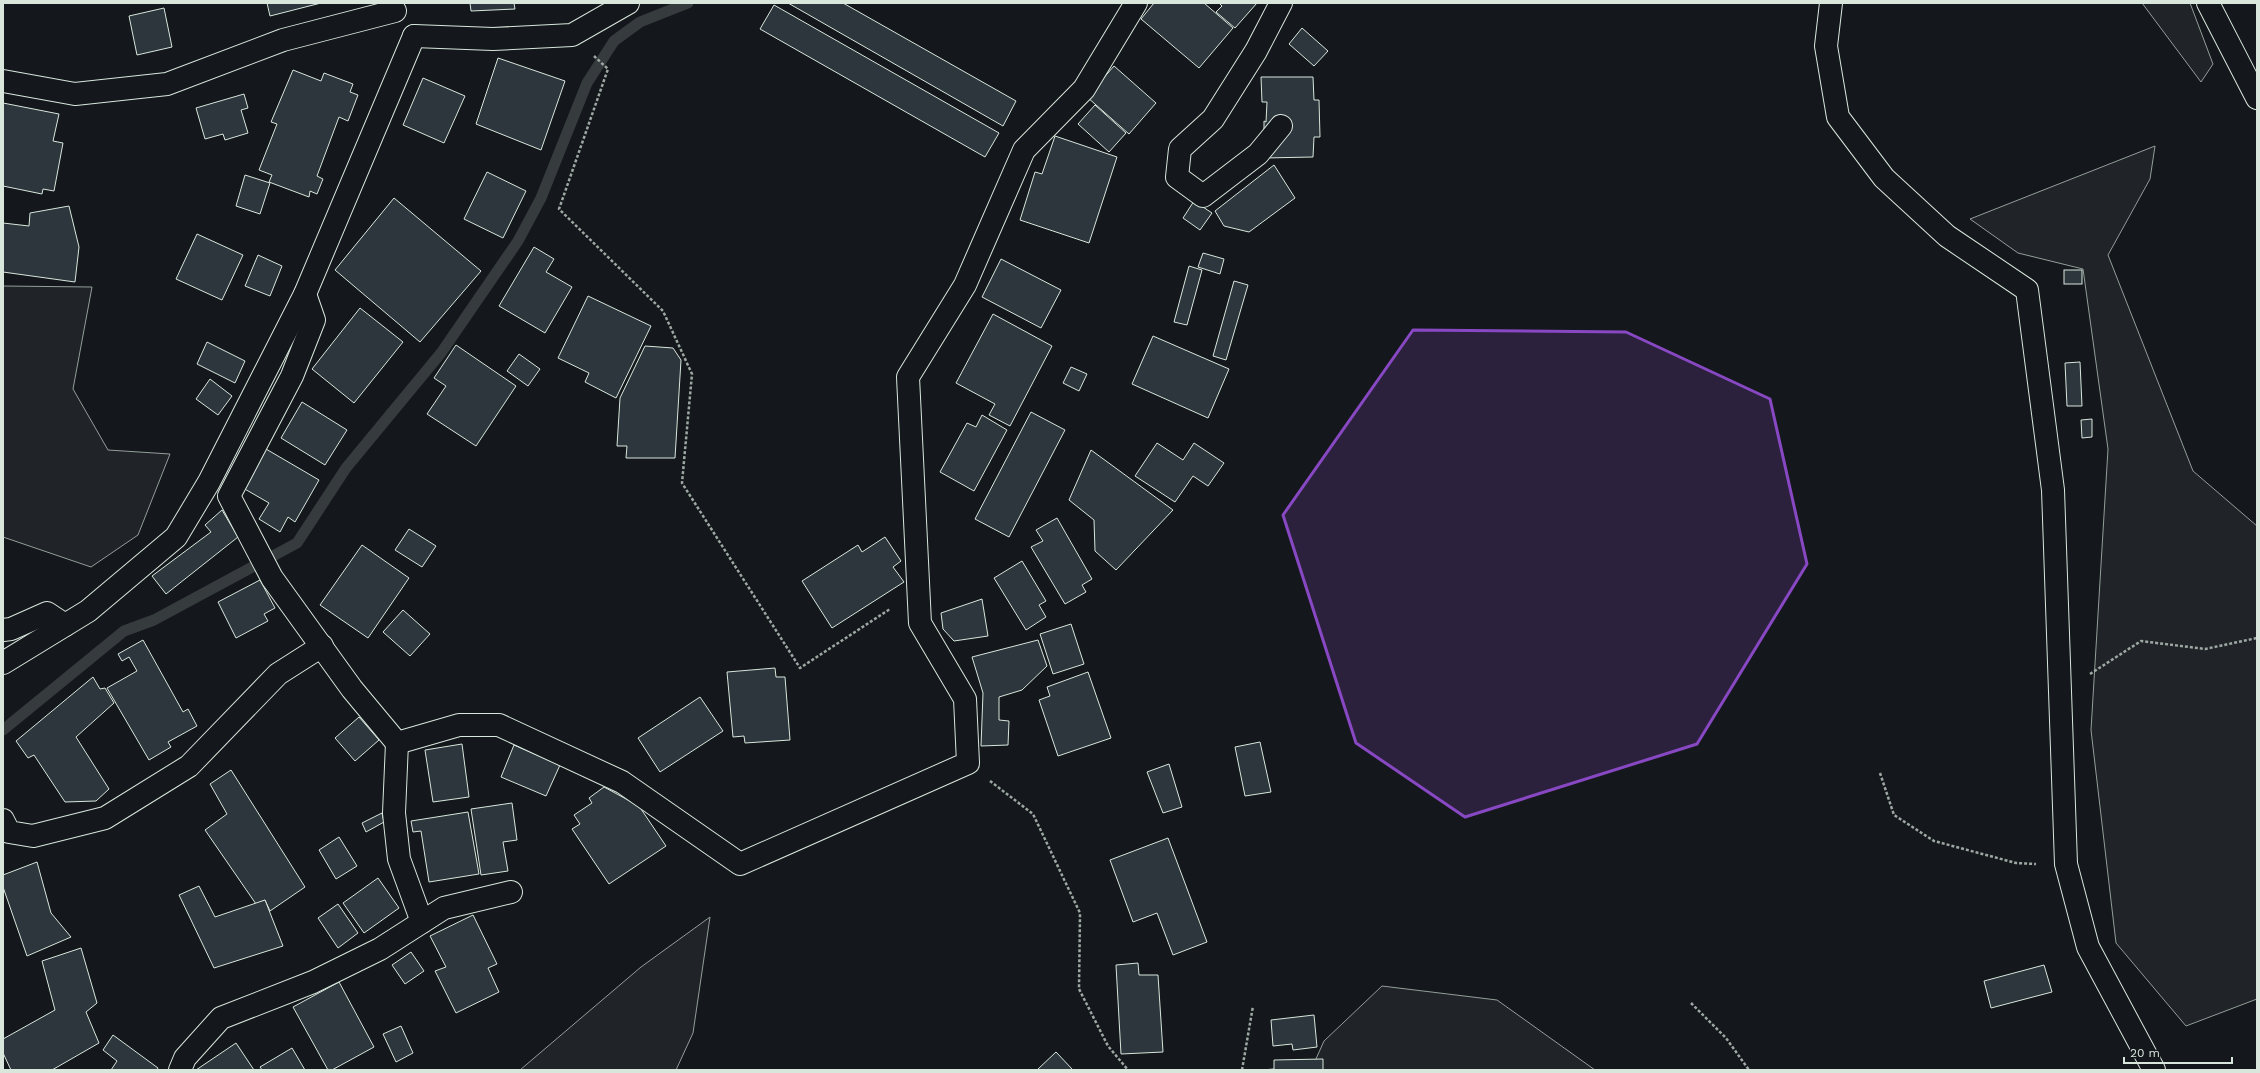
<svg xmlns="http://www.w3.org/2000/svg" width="2260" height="1073" viewBox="0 0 2260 1073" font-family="'Work Sans',sans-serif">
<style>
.green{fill:#202428;stroke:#939e99}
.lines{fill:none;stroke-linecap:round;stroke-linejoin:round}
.stream{stroke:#363b3e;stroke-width:11}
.building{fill:#2c363c;stroke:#d8e6dc}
.minor-casing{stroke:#d8e6dc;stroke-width:24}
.path{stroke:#9da8a2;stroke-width:2.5;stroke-dasharray:3 2;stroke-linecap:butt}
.minor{stroke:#14181c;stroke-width:22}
.marked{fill:#8948c3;fill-opacity:0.2;stroke:#8948c3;stroke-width:3;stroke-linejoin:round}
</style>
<rect width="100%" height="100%" fill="#14181c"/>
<g class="green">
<polygon points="2142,3 2190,3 2213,64 2201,82"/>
<polygon points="2155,146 2150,179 2108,255 2193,471 2257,526 2257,999 2186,1026 2116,943 2091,730 2108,449 2083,269 2018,253 1970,219"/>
<polygon points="3,286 92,287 73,389 108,450 170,454 138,535 91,567 3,537"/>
<polygon points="710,917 693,1033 676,1070 520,1070 641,967"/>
<polygon points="1382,986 1497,1000 1595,1070 1311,1070 1324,1041"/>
</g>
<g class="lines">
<polyline class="stream" points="3,730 124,631 154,620 297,543 346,468 441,353 518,241 541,198 587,83 614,41 640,22 688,3"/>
</g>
<g class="building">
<polygon points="267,3 321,3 270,16"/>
<polygon points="470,3 514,3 515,9 471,11"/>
<polygon points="788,3 843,3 1016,101 1003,126"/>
<polygon points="1154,3 1204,3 1233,28 1199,68 1141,19"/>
<polygon points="1219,3 1257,3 1235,28 1216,12 1222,6"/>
<polygon points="774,5 999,133 985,157 760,29"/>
<polygon points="164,8 172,47 137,55 129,16"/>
<polygon points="1302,28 1328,51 1314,66 1289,44"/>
<polygon points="498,58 565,81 541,150 476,124"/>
<polygon points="1114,66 1156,103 1129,134 1087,97"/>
<polygon points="293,70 321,81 324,73 353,84 350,92 358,95 348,121 339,117 317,176 323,179 317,194 310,191 309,197 269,182 272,175 259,170 277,124 271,122"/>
<polygon points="1261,77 1313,77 1314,100 1319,100 1320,137 1314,137 1313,157 1264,158 1264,121 1266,122 1267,102 1262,102"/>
<polygon points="423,78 465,96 444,143 403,125"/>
<polygon points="244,94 248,108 241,110 248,133 225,140 223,134 205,139 196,108"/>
<polygon points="3,103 59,114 53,141 63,143 54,191 43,189 42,194 3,186"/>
<polygon points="1095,105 1126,133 1109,152 1078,124"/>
<polygon points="1055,136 1117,157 1089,243 1020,220 1035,172 1042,174"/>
<polygon points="1274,165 1295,198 1249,232 1224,226 1215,211"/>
<polygon points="487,172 526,191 503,238 464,219"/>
<polygon points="245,175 270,183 260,214 236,206"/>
<polygon points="394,198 481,271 420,342 335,270"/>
<polygon points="1194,201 1212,213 1200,230 1183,218"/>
<polygon points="69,206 79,247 75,282 3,272 3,223 29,226 30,213"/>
<polygon points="197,234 243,255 222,300 176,279"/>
<polygon points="534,247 554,259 546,272 572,287 545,333 499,306"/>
<polygon points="1203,253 1224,259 1220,274 1198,267"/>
<polygon points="258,255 282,266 270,296 245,286"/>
<polygon points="1001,259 1061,290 1041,328 982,297"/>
<polygon points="1189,266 1202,270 1187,325 1174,322"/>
<rect x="2064" y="270" width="18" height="14"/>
<polygon points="1234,281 1248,285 1226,360 1213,356"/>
<polygon points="588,296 651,326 616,398 585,382 589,373 558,358"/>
<polygon points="360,308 403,342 354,403 312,369"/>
<polygon points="993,314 1052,346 1010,426 989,415 995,404 956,383"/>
<polygon points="1153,336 1229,369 1208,418 1132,384"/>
<polygon points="207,342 245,361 235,383 197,364"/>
<polygon points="456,345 516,386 476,446 427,414 446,386 434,378"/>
<polygon points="645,346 673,348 681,360 675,458 626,458 627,446 617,446 620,398"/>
<polygon points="519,354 540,369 528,386 507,371"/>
<polygon points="2080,362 2082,406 2067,406 2065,363"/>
<polygon points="1071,367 1087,374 1079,391 1063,383"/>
<polygon points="210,379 232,396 218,415 196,399"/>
<polygon points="302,402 347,430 325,465 281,438"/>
<polygon points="1031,412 1065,430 1009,537 975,519"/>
<polygon points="982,415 1007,430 974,491 940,472 967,423 976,427"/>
<polygon points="2092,419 2092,437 2082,438 2081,420"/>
<polygon points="1157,443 1183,460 1194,443 1224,463 1208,486 1193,476 1175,502 1135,476"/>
<polygon points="266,449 319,480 295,522 288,517 280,532 259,519 269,503 243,488"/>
<polygon points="1091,450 1173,510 1116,570 1095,551 1094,520 1069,500"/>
<polygon points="222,510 238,537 166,594 152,576 211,532 205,525"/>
<polygon points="1057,518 1092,579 1082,585 1086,592 1065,604 1031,547 1043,541 1036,530"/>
<polygon points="409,529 436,546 422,567 395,550"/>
<polygon points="885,537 901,561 893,567 904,582 832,628 802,581 858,545 862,552"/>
<polygon points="362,545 409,578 368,638 320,605"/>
<polygon points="1022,561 1046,601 1039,605 1046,617 1026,630 994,578"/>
<polygon points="260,580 275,608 264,614 268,621 236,638 218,602"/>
<polygon points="982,599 988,636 954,641 943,629 941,613"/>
<polygon points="403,610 430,634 410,656 383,632"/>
<polygon points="1071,624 1084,664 1053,674 1040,634"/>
<polygon points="143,640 183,712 188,709 197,726 168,742 171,747 149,760 107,688 137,671 129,657 122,661 118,654"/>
<polygon points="1038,640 1047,666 1022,690 999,697 999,720 1009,721 1008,745 981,746 983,693 972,657"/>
<polygon points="775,668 776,677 785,677 790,740 745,743 744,736 733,737 727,672"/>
<polygon points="1088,672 1111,738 1058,756 1039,700 1050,696 1047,687"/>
<polygon points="93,677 100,689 105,688 114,703 76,737 109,789 96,801 65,802 34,755 28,758 16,741"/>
<polygon points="700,697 723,731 660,772 638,738"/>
<polygon points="359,717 379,740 355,761 335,738"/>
<polygon points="1260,742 1271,792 1245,796 1235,747"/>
<polygon points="462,744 469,797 433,802 425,750"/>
<polygon points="514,745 560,765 546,796 501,777"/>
<polygon points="1169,764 1182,807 1163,813 1147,772"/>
<polygon points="231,770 305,887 270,911 265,900 256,904 205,830 227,814 210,784"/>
<polygon points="604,787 639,806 666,846 609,884 572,829 580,824 574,815 592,803 589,798"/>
<polygon points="512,803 517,840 503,842 508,871 481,875 471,809"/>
<polygon points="468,812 479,874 429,882 421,831 413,832 411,821"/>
<polygon points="382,813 384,822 366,832 362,823"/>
<polygon points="339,837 357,866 336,879 319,850"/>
<polygon points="1168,838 1207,942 1173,955 1157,913 1133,922 1110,860"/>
<polygon points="37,862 51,913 71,937 27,956 3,887 3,875"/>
<polygon points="378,878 399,908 364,933 343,903"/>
<polygon points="199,886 215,917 265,900 283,946 214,968 179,895"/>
<polygon points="338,904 358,933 338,948 318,918"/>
<polygon points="473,915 497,964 488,968 499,992 456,1013 435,971 446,967 430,936"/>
<polygon points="81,948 97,1003 86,1012 99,1043 52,1070 11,1070 3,1053 3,1039 55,1010 42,961"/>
<polygon points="411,952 424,971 405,984 392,965"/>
<polygon points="1138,963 1139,975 1158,975 1163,1052 1121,1054 1116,965"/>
<polygon points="2044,965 2052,992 1991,1008 1984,981"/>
<polygon points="339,982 374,1047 332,1070 328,1070 293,1007"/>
<polygon points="1314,1015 1317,1047 1293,1050 1292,1044 1273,1046 1271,1020"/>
<polygon points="401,1026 413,1053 396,1062 383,1034"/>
<polygon points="113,1035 158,1068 157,1070 111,1070 117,1061 103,1050"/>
<polygon points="236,1043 254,1070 196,1070"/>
<polygon points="292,1048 305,1070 262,1070 260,1067"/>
<polygon points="1056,1052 1073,1070 1037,1070"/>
<polygon points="1323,1059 1323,1070 1262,1070 1274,1069 1274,1060"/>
</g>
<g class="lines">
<g class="minor-casing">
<g id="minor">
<polyline points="1281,3 1256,51 1213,119 1180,149 1177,177 1203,196 1258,154 1281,126"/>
<polyline points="1831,3 1826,46 1838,117 1884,178 1947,236 2027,290 2053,490 2066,864 2088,947 2154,1070"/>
<polyline points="2208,3 2257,98"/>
<polyline points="414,36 493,39 572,35 628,3"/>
<polyline points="3,81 75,94 167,84 283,40 395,11"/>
<polyline points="305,294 314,320 292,376 229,496 272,578 352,689 397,743 459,725 499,725 622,782 740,864 968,763 965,699 920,623 908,377 965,285 1024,150 1084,89 1136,3"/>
<polyline points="3,630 11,629 47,613 65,625"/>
<polyline points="3,663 88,611 176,537 209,482 305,294 414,36"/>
<polyline points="397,743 394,813 399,859 422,922"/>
<polyline points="3,820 9,832 33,836 105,818 189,766 278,674 322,646"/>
<polyline points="180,1070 185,1058 221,1018 313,982 380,949 444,908 511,892"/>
</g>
</g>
<g class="path">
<polyline points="594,56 608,69 559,209 663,311 692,374 682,483 800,668 890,609"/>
<polyline points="2090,674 2141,641 2205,649 2257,638"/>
<polyline points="1880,773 1894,815 1934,841 2016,863 2036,864"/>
<polyline points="990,781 1033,814 1080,913 1079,989 1108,1046 1128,1070"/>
<polyline points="1691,1003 1726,1038 1749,1070"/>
<polyline points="1242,1070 1253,1006"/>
</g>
<use href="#minor" class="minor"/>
</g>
<path class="marked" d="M1413,330L1626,332L1770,399L1807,564L1697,744L1465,817L1356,743L1283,515Z"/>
<rect width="2260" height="1073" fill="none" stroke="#d8e6dc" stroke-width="8"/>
<path d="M2124 1057v6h108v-6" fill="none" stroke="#d8e6dc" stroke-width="2"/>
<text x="2130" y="1057" font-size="12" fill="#d8e6dc" stroke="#14181c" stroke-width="3" paint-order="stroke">20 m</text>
</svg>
